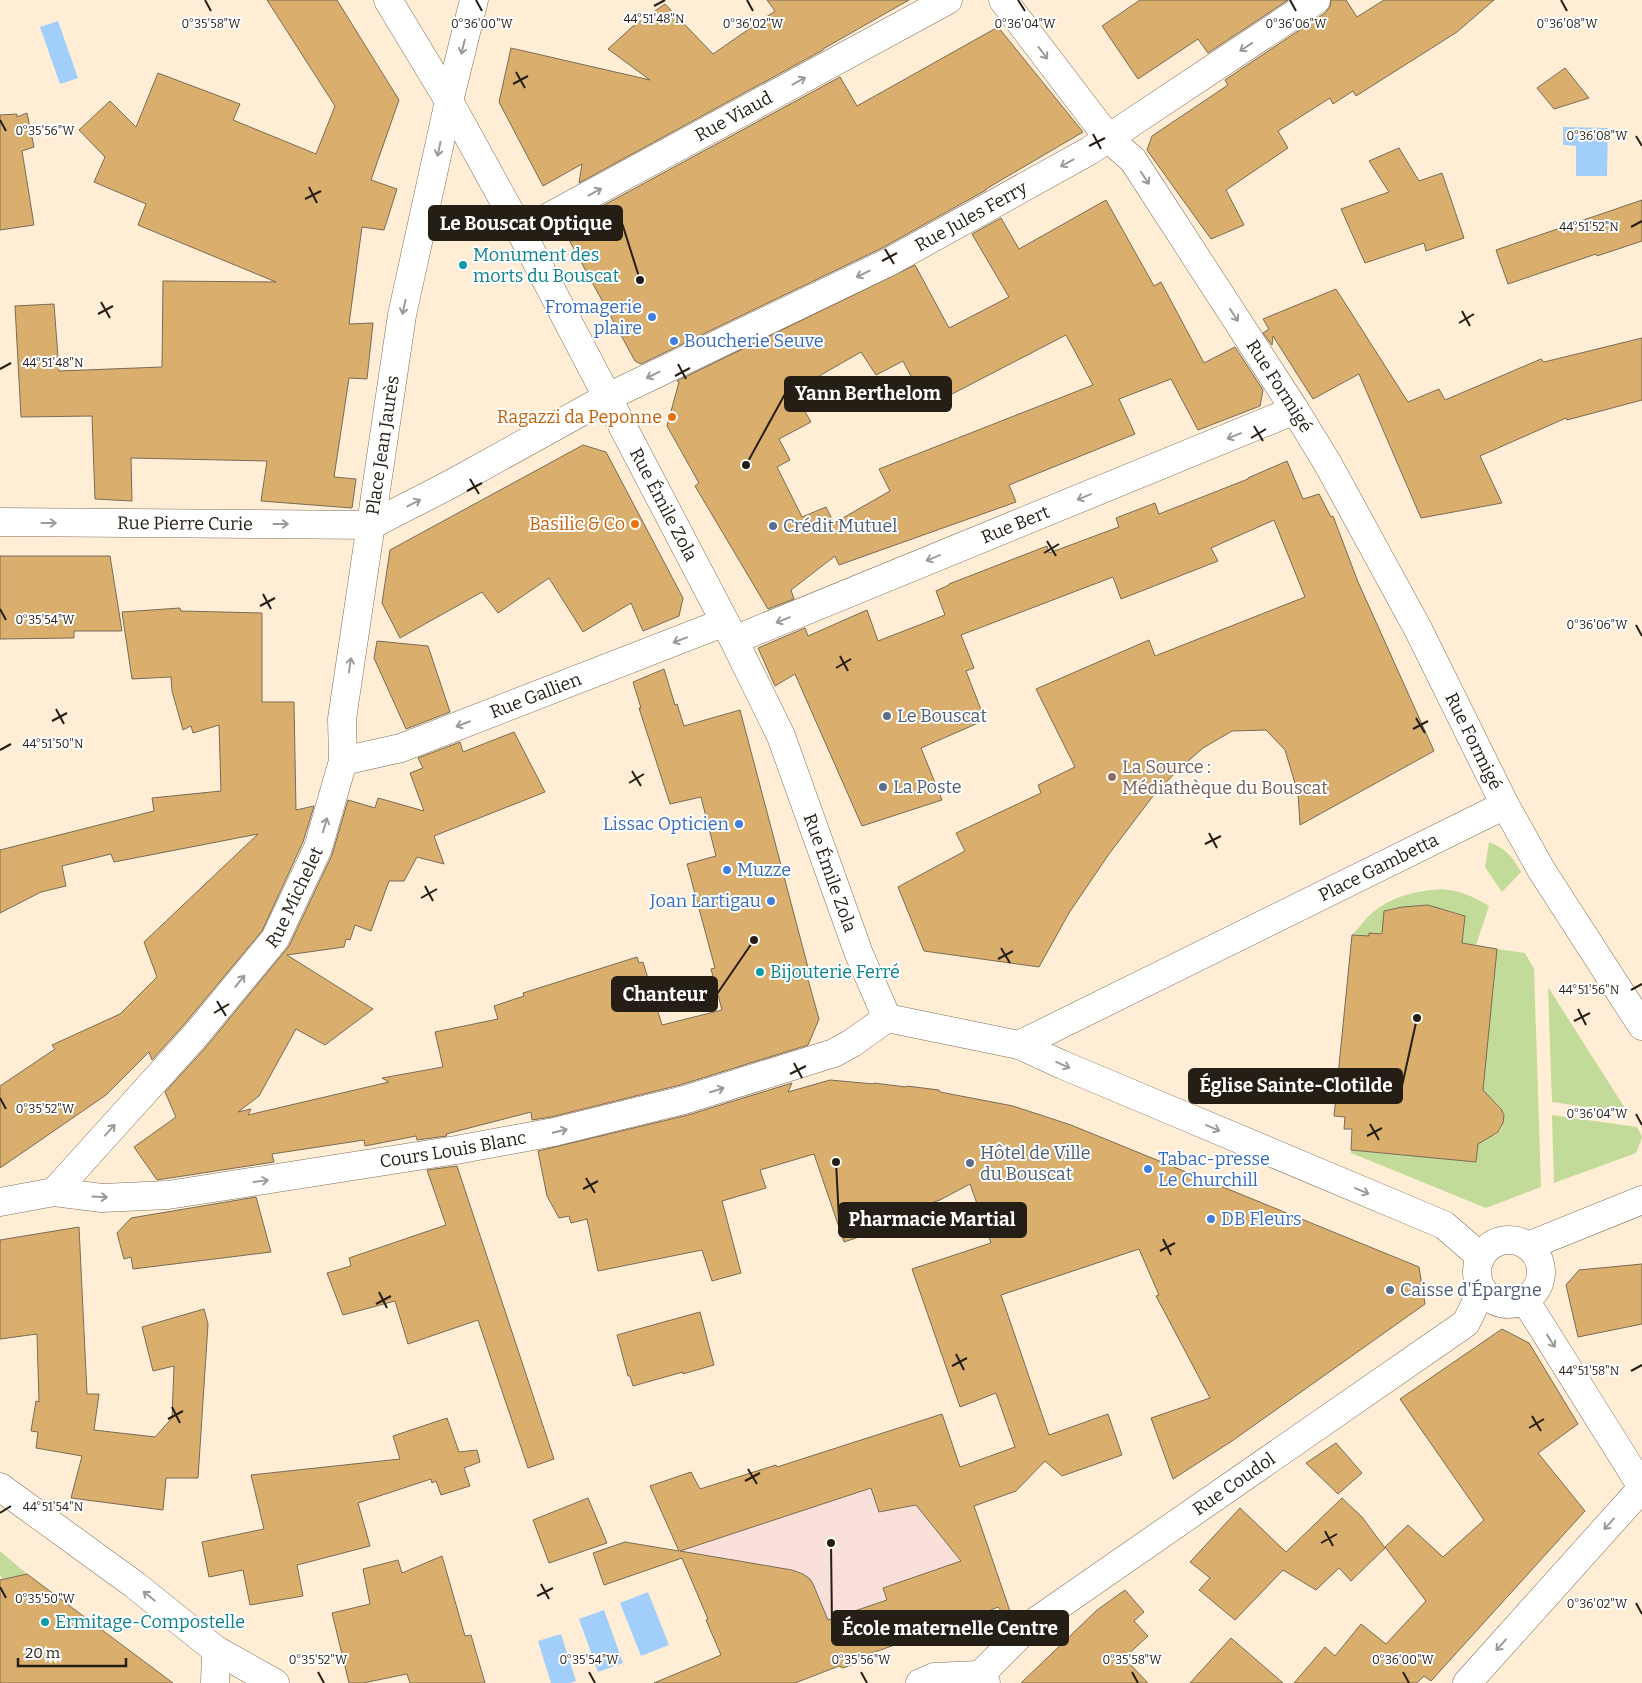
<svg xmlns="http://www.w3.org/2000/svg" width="1642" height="1683" viewBox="0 0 1642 1683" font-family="Bitter,serif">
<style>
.education{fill:#fae0da}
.green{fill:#c3db99}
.water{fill:#a2cefb}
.building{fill:#daaf6d;stroke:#7a6b56;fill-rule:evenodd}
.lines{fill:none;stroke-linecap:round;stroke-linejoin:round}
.minor-casing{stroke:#7e6f5a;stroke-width:29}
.tertiary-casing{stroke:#7e6f5a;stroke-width:29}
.minor{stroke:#fff;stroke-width:28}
.tertiary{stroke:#fff;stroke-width:28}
.oneway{stroke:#9c9a96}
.ticks{fill:none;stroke:#241e15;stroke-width:2}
.culture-dot{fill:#0f9aa8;stroke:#fff;stroke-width:2}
.shop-dot{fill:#3f7fe0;stroke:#fff;stroke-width:2}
.food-dot{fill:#e8710a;stroke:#fff;stroke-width:2}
.service-dot{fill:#5c6f8a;stroke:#fff;stroke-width:2}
.education-dot{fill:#8d6e63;stroke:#fff;stroke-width:2}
.labels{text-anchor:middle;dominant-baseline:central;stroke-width:4;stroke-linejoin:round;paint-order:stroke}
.street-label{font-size:18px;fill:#241e15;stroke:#fff}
.culture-label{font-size:18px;fill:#0d838f;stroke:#fff;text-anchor:start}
.shop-label{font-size:18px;fill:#366cbe;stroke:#fff;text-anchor:start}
.food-label{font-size:18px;fill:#c56008;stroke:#fff;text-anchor:end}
.service-label{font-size:18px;fill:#4e5e75;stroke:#fff;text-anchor:start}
.education-label{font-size:18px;fill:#785e54;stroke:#fff;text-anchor:start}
.ticks-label{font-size:12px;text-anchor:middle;fill:#241e15;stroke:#fff;stroke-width:4;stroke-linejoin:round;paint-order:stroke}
.leader{fill:none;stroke:#241e15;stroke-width:2}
.callout-dot{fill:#241e15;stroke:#fff;stroke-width:2}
.callout{fill:#241e15;stroke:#241e15;stroke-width:2}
.callout-label{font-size:19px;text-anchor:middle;font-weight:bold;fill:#fff}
</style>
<rect width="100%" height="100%" fill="#ffeed5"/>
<polygon class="education" points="942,1414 1008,1604 979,1615 979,1620 945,1630 944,1628 863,1656 864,1660 843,1668 708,1619 650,1486 691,1472 700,1489 776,1465 778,1467"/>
<g class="green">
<path d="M1489,842C1506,849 1512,856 1521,872L1502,892L1485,867Z"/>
<path d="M1442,889C1460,891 1473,896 1489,906L1476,945L1461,943L1465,916C1432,904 1418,903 1384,911L1383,921L1386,922L1384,934L1370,933L1369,936L1352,935C1359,928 1364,920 1371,914C1391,896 1416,891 1442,889Z"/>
<path d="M1497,949L1525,953L1534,969L1541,1187L1486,1208L1351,1153V1150L1476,1162L1479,1138C1485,1137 1493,1137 1498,1133C1507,1124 1505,1108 1494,1102C1491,1100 1486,1100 1482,1099Z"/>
<polygon points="1548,987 1628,1113 1552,1102"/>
<polygon points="1552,1115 1637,1127 1642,1137 1636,1153 1554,1183"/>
<polygon points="0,1551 27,1574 3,1579 0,1575"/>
</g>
<g class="water">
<polygon points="58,21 78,78 60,84 40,27"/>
<polygon points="1563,127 1608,128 1607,176 1576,176 1576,146 1563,145"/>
<polygon points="648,1592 669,1645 641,1656 620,1603"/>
<polygon points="604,1610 623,1663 598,1672 579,1619"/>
<polygon points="561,1634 576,1681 569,1683 551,1683 538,1641"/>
</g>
<g class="building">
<polygon points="267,0 337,0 399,100 371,180 397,189 384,230 362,227 349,324 373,323 367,379 349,378 334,477 356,479 352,508 261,501 267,461 131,458 132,501 95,499 92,416 21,417 15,306 54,304 59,371 162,367 163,281 276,282 138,225 146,204 94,182 105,157 79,130 110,101 136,127 158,73 240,104 233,120 316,154 335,106"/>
<polygon points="767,0 909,0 823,49 823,50 579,183 582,164 543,186 499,102 511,48 650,80 608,49 632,27 665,4 713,54 775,11"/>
<polygon points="1140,0 1288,0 1208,53 1198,39 1138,79 1102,26"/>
<polygon points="1331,0 1346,0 1357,17 1384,0 1494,0 1457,32 1356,96 1353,91 1333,104 1330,98 1278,131 1288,148 1226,190 1244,225 1211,239 1147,150 1152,136 1228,85 1225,80 1325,13 1330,7"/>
<polygon points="998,27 1083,132 986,189 986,190 882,248 641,364 635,361 568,238 571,223 840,77 857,106"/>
<polygon points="1565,68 1589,98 1554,109 1537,88"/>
<polygon points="27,113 34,147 22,151 34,225 0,230 0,115 17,114 17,117"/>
<polygon points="1399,148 1419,181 1442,173 1464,238 1426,251 1424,243 1365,263 1341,209 1389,192 1369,161"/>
<path d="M1106,200L1154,286L1161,282L1204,363L1235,347L1263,390L1260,406L1198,430L1171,379L1119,399L1135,434L1009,485L1016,502L839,565L835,556L791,590L794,599L768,609L695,486L699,483L667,426L679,382L677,381L915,265L949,328L1009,297L972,234L1001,218L1019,249ZM1066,335L1093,385L879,469L890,491L834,523L826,507L802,517L777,467L790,460L779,439L811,422L793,391L861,352L876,375L903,361L927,407Z"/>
<polygon points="1642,200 1642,241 1597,256 1596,254 1508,284 1496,250"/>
<polygon points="1336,289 1408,402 1439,389 1445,400 1541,359 1544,362 1642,338 1642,400 1567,420 1566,418 1480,456 1502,503 1421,518 1359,374 1313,399 1273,336 1272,345 1263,333 1269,329 1263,319"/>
<polygon points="583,445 606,452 683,598 679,616 643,631 631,603 583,632 549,578 498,613 482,592 400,638 382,603 390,550"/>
<polygon points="1287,461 1303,499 1319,494 1331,517 1333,516 1358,582 1434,751 1300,825 1298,793 1285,750 1266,730 1232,731 1203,748 1178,770 1153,796 1109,854 1069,913 1039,967 924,951 898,887 965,851 956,833 1041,793 1038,785 1075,767 1036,689 1149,640 1155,656 1305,597 1274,520 1211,548 1218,561 1121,599 1113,577 961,635 974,668 966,671 985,720 921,748 942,800 862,826 795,674 775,686 758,648 805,628 808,636 867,610 878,641 945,615 936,591 949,585 949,584 1047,546 1049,553 1119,527 1116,518 1155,503 1159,514 1248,479 1248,478"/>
<polygon points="0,556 110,556 122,631 74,631 74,638 0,639"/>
<polygon points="180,608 181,611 262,613 262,702 294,702 296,810 314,806 303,842 262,931 182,1027 152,1060 149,1052 106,1095 0,1168 0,1086 55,1049 52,1045 120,1014 157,977 144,942 258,834 114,862 111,854 62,866 66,886 41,892 0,913 0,850 154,811 152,798 221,791 219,725 193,733 191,726 183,730 172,691 171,677 132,679 122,612"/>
<polygon points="377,641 428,646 450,712 406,729 374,658"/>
<polygon points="664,669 675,705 677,704 684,726 740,710 810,975 807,976 819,1019 808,1045 680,1085 551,1117 532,1120 531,1112 446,1134 447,1136 417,1140 416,1136 365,1146 364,1140 272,1154 274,1162 157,1180 134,1147 176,1117 165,1092 206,1047 289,946 332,855 348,800 375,808 378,798 424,811 410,773 423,768 418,758 460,742 463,752 514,732 545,792 434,836 444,864 417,857 404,881 389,881 371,931 355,925 350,940 346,939 344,947 287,955 373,1009 325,1045 296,1029 259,1096 238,1112 251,1109 248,1115 389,1082 382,1078 443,1067 435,1032 498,1019 494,1006 524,996 523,993 637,957 639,963 643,962 662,1025 722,1010 711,969 715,968 687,864 716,856 701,797 670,804 639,708 641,708 633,682"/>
<polygon points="1428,905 1465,916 1462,943 1497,949 1483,1090 1501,1109 1504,1115 1503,1123 1498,1132 1478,1144 1476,1162 1351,1150 1352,1129 1344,1129 1345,1117 1334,1116 1352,935 1369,936 1369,933 1382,934 1384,911 1402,907"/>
<path d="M830,1080L874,1084V1083L906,1087L907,1086L939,1090L940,1092L1013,1106L1071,1125L1419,1267L1425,1304L1232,1441L1173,1479L1151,1418L1210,1398L1156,1296L1159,1295L1139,1249L1001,1295L1049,1435L1108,1414L1122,1455L1062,1476L1045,1461L1016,1491L974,1506L1013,1620L1010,1622L998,1607L979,1615V1620L945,1630L944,1628L863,1656L864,1660L843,1668L839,1666L795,1683H654L721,1655L706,1620L708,1619L682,1558L604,1585L593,1553L625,1542L679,1551L650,1486L691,1472L700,1489L776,1465L777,1467L942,1414L960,1467L1015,1447L996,1393L960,1407L912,1269L991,1243L970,1184L940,1200L916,1208L919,1217L844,1242L814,1154L760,1170L766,1188L722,1201L741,1273L712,1281L702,1250L598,1271L587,1219L571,1223L569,1216L559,1218L547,1196L538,1151L688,1115L792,1083L788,1092ZM871,1488L879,1512L916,1505L961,1561L883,1588L887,1600L828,1620L813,1584L810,1579L803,1574L792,1570L680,1551Z"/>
<polygon points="457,1166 554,1459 528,1468 478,1320 408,1344 395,1301 343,1315 327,1273 351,1266 349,1258 446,1225 427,1170"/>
<polygon points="256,1197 271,1252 133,1269 131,1257 124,1259 117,1233 131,1218"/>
<polygon points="79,1227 87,1394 99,1394 94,1430 155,1437 172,1418 174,1366 153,1371 142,1327 204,1309 208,1324 198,1478 166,1478 163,1510 71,1498 82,1456 36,1448 38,1432 31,1431 36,1401 39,1402 37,1334 0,1339 0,1240"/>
<polygon points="1642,1264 1642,1324 1578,1337 1566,1285 1579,1270"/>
<polygon points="700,1312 714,1365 683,1374 683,1372 633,1386 630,1376 628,1376 617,1335"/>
<polygon points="1502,1329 1529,1343 1578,1424 1538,1453 1585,1511 1431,1681 1424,1676 1417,1683 1294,1683 1325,1647 1335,1656 1361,1624 1386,1644 1426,1601 1385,1547 1408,1525 1443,1557 1484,1520 1400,1399"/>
<polygon points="447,1418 459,1452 477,1450 480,1462 464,1468 470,1486 441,1495 436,1481 432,1483 431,1479 358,1503 370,1546 297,1565 303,1596 250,1605 243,1570 209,1577 202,1542 264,1529 251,1475 400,1459 393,1436"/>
<polygon points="1336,1443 1362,1473 1338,1494 1306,1463"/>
<polygon points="588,1498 607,1543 549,1563 533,1520"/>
<polygon points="1342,1498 1362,1517 1385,1548 1351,1581 1339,1568 1316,1590 1283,1570 1235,1620 1199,1590 1210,1578 1190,1562 1240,1508 1286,1552"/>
<polygon points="442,1556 465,1636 471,1635 485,1683 410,1683 407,1674 363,1683 349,1683 332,1613 370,1604 363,1569 398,1560 402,1573"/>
<polygon points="27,1574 173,1683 0,1683 0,1580"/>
<polygon points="1125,1590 1144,1612 1134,1621 1148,1636 1124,1658 1148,1683 1021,1683 1097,1610"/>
<polygon points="1231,1638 1283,1683 1190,1683"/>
</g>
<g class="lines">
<g class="minor-casing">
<g id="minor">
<path id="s1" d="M388,0L449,101L521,232L725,622L781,736L859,954L887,1018"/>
<path id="s2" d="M1003,0L1109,139L1133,160L1295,410L1328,464L1418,629L1505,805L1542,871L1642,1026"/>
<path id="s3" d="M521,232L948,0"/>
<path id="s4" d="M0,522L371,525L449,485L608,397L889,262L1089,151L1316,0"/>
<path id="s5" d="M734,640L1295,410"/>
<path id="s6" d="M343,761L401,748L725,622"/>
<polyline points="887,1018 1019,1045 1063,1065 1444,1225 1481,1257"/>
<path id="s7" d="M1019,1045L1505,805"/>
<path id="s8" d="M54,1192L194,1037L275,939L318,848L343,761L342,719L402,315L449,101L474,0"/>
<path id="s9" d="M0,1202L54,1192L102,1198L168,1195L456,1150L554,1132L684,1100L834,1053L852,1043L887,1018"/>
<polyline points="1525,1300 1642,1487"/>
<polyline points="0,1487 135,1585 216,1650 275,1683"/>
<polyline points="215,1683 216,1650"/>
<polyline points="920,1683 934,1677 979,1675 986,1683"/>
<polyline points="1467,1683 1642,1488"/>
</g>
</g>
<g class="tertiary-casing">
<g id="tertiary">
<circle cx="1509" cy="1272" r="32"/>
<polyline points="1528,1246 1642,1200"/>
<path id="s10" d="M972,1683L1029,1626L1466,1323L1482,1290"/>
</g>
</g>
<use href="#minor" class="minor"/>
<use href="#tertiary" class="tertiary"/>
</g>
<defs><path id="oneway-shaft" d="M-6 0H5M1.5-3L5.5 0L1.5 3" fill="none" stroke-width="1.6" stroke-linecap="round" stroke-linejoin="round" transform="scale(1.25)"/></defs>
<g class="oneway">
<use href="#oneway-shaft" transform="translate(463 47) rotate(104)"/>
<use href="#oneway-shaft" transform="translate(1246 47) rotate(146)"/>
<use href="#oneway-shaft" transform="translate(1043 53) rotate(53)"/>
<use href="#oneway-shaft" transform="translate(799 81) rotate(-29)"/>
<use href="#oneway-shaft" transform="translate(439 149) rotate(102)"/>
<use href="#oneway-shaft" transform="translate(1067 163) rotate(151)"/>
<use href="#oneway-shaft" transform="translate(1145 178) rotate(57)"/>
<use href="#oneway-shaft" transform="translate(595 192) rotate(-29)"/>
<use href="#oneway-shaft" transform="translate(863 274) rotate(154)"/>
<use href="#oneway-shaft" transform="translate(404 307) rotate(102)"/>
<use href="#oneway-shaft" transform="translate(1234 315) rotate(57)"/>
<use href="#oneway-shaft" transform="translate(653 375) rotate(154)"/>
<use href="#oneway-shaft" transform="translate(1234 436) rotate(158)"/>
<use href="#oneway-shaft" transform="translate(1084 497) rotate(158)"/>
<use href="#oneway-shaft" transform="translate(414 503) rotate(-27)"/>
<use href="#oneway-shaft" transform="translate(49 523)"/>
<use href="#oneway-shaft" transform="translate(281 524)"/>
<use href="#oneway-shaft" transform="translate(933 558) rotate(158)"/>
<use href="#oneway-shaft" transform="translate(783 620) rotate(158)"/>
<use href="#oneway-shaft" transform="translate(680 640) rotate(159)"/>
<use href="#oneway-shaft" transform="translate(350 665) rotate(-82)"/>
<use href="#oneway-shaft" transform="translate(463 724) rotate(159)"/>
<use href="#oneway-shaft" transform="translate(325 825) rotate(-74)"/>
<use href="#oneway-shaft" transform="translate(240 981) rotate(-51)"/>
<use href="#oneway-shaft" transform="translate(1063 1065) rotate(24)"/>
<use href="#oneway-shaft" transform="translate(717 1090) rotate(-17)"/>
<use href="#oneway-shaft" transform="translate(1213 1128) rotate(23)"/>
<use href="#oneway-shaft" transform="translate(110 1130) rotate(-48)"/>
<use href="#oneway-shaft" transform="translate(560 1131) rotate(-13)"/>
<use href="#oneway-shaft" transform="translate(261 1181) rotate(-8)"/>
<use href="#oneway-shaft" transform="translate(1362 1191) rotate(23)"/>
<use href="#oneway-shaft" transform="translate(100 1197) rotate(3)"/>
<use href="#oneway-shaft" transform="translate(1551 1341) rotate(58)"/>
<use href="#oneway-shaft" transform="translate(1609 1524) rotate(132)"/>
<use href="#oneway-shaft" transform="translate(149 1596) rotate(-141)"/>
<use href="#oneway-shaft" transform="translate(1501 1645) rotate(132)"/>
</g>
<path class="ticks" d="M205,0L211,11M476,0L482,11M747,0L753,11M1018,0L1025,11M1290,0L1296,11M1561,0L1567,11M654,6L665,0M516,72L525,88M513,84L528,76M0,120L6,131M1093,134L1101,149M1636,136L1642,146M1089,146L1105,138M309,187L317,203M305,199L321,191M1631,227L1642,221M885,249L894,264M882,261L897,253M101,302L110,318M1462,311L1470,326M98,314L113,306M1459,323L1474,314M678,364L686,379M0,369L11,363M675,376L690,368M1254,426L1263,441M1251,438L1266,429M470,479L479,494M467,491L482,483M1047,541L1056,556M1044,553L1059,544M263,594L271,609M260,606L275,598M0,609L6,620M1636,625L1642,636M840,656L848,671M836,668L851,659M56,709L64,724M1416,718L1425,733M52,721L67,713M1413,729L1428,721M0,750L11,744M632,771L641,786M629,783L644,774M1209,833L1217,848M1205,844L1221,836M425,886L433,901M421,898L437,889M1001,948L1010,963M998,959L1013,951M1631,990L1642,984M217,1001L226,1016M1578,1009L1586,1025M214,1013L229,1004M1574,1021L1590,1013M794,1063L802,1078M790,1074L806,1066M0,1098L6,1109M1636,1114L1642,1125M1370,1124L1379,1140M1367,1136L1382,1128M586,1178L595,1193M583,1189L598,1181M1163,1239L1171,1255M1160,1251L1175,1243M379,1292L387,1308M376,1304L391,1296M956,1354L964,1370M952,1366L967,1358M1631,1371L1642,1365M172,1407L180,1423M1532,1416L1541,1431M168,1419L183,1411M1529,1428L1544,1419M748,1469L757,1484M745,1481L760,1473M0,1513L11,1506M1325,1531L1333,1546M1321,1543L1337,1534M541,1584L549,1599M0,1587L6,1598M537,1596L553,1588M1636,1603L1642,1614M318,1672L324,1683M589,1672L595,1683M861,1672L867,1683M1132,1672L1138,1683M1403,1672L1409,1683"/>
<g class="culture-dot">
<circle cx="463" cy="265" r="5"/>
<circle cx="760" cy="972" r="5"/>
<circle cx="45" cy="1622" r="5"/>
</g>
<g class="shop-dot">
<circle cx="652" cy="317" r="5"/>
<circle cx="674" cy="341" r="5"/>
<circle cx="739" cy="824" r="5"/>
<circle cx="727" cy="870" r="5"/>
<circle cx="771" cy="901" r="5"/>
<circle cx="1148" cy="1169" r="5"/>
<circle cx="1211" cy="1219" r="5"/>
</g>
<g class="food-dot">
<circle cx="672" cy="417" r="5"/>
<circle cx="635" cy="524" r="5"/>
</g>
<g class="service-dot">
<circle cx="773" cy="526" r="5"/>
<circle cx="887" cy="716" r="5"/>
<circle cx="883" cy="787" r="5"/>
<circle cx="970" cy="1163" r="5"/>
<circle cx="1390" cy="1290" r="5"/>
</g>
<circle class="education-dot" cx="1112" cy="777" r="5"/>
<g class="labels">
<g class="street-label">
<text stroke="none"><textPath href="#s3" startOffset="242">Rue Viaud</textPath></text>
<text stroke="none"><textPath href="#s4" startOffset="1046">Rue Jules Ferry</textPath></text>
<text stroke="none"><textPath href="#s2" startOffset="476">Rue Formigé</textPath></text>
<text stroke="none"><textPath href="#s8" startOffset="846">Place Jean Jaurès</textPath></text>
<text stroke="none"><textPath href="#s1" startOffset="575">Rue Émile Zola</textPath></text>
<text stroke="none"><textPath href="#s4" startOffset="185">Rue Pierre Curie</textPath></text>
<text stroke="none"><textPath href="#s5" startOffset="304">Rue Bert</textPath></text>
<text stroke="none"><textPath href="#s6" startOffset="204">Rue Gallien</textPath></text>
<text stroke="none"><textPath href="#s2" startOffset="881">Rue Formigé</textPath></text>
<text stroke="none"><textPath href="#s7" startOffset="401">Place Gambetta</textPath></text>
<text stroke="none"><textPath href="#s1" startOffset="980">Rue Émile Zola</textPath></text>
<text stroke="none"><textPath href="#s8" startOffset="382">Rue Michelet</textPath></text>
<text stroke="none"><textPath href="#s9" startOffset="458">Cours Louis Blanc</textPath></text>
<text stroke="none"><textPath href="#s10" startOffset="330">Rue Coudol</textPath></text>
</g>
<g class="culture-label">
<text x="473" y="255">Monument des<tspan x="473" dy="21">morts du Bouscat</tspan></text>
<text x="770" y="972">Bijouterie Ferré</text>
<text x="55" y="1622">Ermitage-Compostelle</text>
</g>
<g class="shop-label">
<text x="642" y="307" text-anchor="end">Fromagerie<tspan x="642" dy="21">plaire</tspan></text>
<text x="684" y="341">Boucherie Seuve</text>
<text x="729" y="824" text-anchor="end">Lissac Opticien</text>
<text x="737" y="870">Muzze</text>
<text x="761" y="901" text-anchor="end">Joan Lartigau</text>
<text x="1158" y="1159">Tabac-presse<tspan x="1158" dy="21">Le Churchill</tspan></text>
<text x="1221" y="1219">DB Fleurs</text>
</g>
<g class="food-label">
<text x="662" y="417">Ragazzi da Peponne</text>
<text x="625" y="524">Basilic &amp; Co</text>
</g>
<g class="service-label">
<text x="783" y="526">Crédit Mutuel</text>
<text x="897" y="716">Le Bouscat</text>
<text x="893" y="787">La Poste</text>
<text x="980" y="1153">Hôtel de Ville<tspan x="980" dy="21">du Bouscat</tspan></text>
<text x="1400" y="1290">Caisse d'Épargne</text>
</g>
<g class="education-label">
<text x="1122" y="767">La Source :<tspan x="1122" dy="21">Médiathèque du Bouscat</tspan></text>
</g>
</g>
<g class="ticks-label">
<text x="654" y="23">44°51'48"N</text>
<text x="1025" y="28">0°36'04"W</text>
<text x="1567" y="28">0°36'08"W</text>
<text x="211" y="28">0°35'58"W</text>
<text x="482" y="28">0°36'00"W</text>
<text x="753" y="28">0°36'02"W</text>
<text x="1296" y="28">0°36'06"W</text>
<text x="45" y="135">0°35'56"W</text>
<text x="1597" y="140">0°36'08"W</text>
<text x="1589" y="231">44°51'52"N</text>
<text x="53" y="367">44°51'48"N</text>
<text x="45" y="624">0°35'54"W</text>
<text x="1597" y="629">0°36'06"W</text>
<text x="53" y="748">44°51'50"N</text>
<text x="1589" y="994">44°51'56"N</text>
<text x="45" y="1113">0°35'52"W</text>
<text x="1597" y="1118">0°36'04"W</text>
<text x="1589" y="1375">44°51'58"N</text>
<text x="53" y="1511">44°51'54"N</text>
<text x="45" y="1603">0°35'50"W</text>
<text x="1597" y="1608">0°36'02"W</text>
<text x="318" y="1664">0°35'52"W</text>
<text x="589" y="1664">0°35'54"W</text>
<text x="861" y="1664">0°35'56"W</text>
<text x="1132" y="1664">0°35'58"W</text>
<text x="1403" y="1664">0°36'00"W</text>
</g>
<path class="leader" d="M640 280L622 223M746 465L785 394M754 940L717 994M1417 1018L1402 1086M836 1162L839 1220M831 1543L832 1628"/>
<g class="callout-dot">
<circle cx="640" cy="280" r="5"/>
<circle cx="746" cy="465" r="5"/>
<circle cx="754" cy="940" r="5"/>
<circle cx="1417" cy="1018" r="5"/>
<circle cx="836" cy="1162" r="5"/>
<circle cx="831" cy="1543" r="5"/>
</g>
<g class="callout">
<rect x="429" y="206" width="193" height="34" rx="5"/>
<rect x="785" y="377" width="166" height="34" rx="5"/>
<rect x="612" y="977" width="105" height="34" rx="5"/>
<rect x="1189" y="1069" width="213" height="34" rx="5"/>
<rect x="839" y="1203" width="187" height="34" rx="5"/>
<rect x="832" y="1611" width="236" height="34" rx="5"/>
</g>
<g class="callout-label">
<text x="526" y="230">Le Bouscat Optique</text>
<text x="868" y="400">Yann Berthelom</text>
<text x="665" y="1001">Chanteur</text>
<text x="1296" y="1092">Église Sainte-Clotilde</text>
<text x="932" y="1226">Pharmacie Martial</text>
<text x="950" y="1635">École maternelle Centre</text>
</g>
<path d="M18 1658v8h108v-8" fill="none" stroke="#241e15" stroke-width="2.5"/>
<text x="25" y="1658" font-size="15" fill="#241e15" stroke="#ffffff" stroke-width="4" paint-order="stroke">20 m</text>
</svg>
